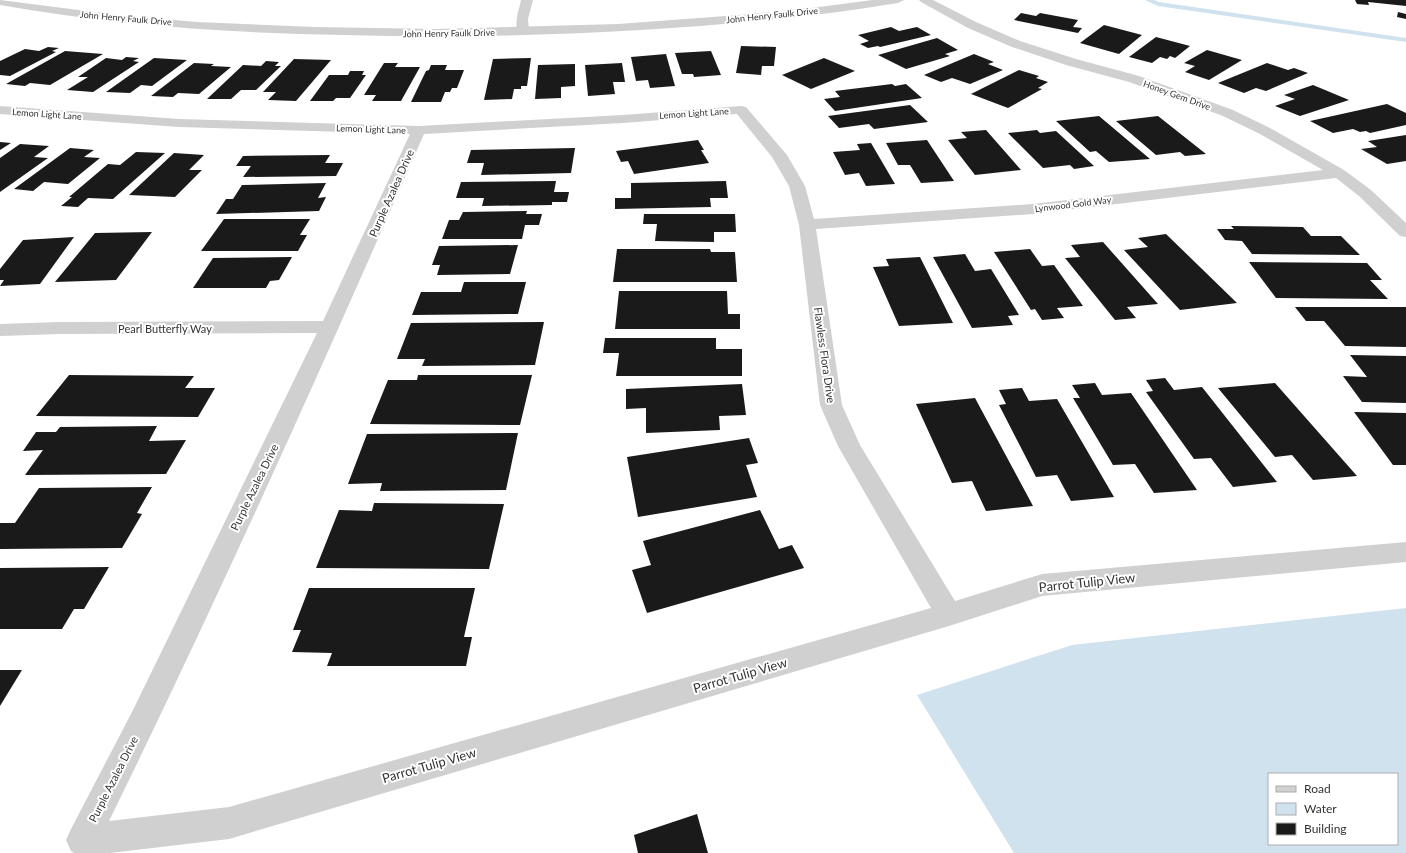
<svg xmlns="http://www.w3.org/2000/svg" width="1406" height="853" viewBox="0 0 1406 853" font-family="Lato,sans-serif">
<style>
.water{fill:#cfe2ee;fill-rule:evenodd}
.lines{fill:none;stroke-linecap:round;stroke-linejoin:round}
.stream{fill:#cfe2ee;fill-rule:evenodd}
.building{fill:#1a1a1a}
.service{fill:#d0d0d0;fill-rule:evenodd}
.minor{fill:#d0d0d0;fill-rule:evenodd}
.tertiary{fill:#d0d0d0;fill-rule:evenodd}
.labels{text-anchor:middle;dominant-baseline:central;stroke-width:4;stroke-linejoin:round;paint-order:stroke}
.far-street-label{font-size:9px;fill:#333;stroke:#fff}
.street-label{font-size:11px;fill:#333;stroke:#fff}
.near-street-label{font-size:13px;fill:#333;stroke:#fff}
</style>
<rect width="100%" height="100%" fill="#fff"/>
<path class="water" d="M1406,608V853H1014L917,695L1072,645ZM1269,774H1397V844H1269Z"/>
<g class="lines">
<polygon class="stream" points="1145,0 1154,0 1159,2 1406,38 1406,42 1158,6"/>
</g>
<g class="building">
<polygon points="1355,0 1406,0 1406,6 1368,2 1369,5 1357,4"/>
<polygon points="1398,12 1406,14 1406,19 1397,17"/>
<polygon points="1021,13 1036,16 1040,13 1078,20 1073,27 1082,28 1078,33 1014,20"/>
<polygon points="1104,25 1142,35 1119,54 1080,43"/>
<polygon points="891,27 899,31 917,27 931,35 880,47 878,46 868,48 860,44 869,41 858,35"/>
<polygon points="1156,37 1190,46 1175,58 1170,56 1167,59 1160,57 1152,63 1129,57"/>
<polygon points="937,38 958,50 945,54 950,56 906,69 878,55"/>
<polygon points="741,46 776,47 774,66 762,66 761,75 736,73"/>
<polygon points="48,47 59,48 52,51 56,52 10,76 0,75 0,61 25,49 39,51"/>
<polygon points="1207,50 1242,60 1209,80 1185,72 1195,66 1184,63"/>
<polygon points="65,51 103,54 50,85 30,83 25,86 6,84"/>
<polygon points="711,51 721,75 694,77 693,74 682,74 675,53"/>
<polygon points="666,54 675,86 650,88 648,80 636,81 631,57"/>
<polygon points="974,54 994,62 988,64 1003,70 970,84 952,78 941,82 924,75"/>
<polygon points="126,57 139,58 133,61 139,62 93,92 67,90 88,77 78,77 106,58 122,60"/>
<polygon points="154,58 187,60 152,86 141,85 130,93 106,92"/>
<polygon points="531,58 527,86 521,86 521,89 514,89 512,99 484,100 493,59"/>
<polygon points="824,58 855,71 811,89 782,75"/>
<polygon points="294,59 331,60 296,101 268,100 276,92 263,92"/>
<polygon points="266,61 279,62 275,66 281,66 256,90 241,90 231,99 207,99 243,65 261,66"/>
<polygon points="194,63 214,64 211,66 231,67 199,94 178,93 173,97 151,96"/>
<polygon points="384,63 398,63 395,67 420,67 401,101 372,101 376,95 364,95"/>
<polygon points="622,63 625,82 613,82 615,94 588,96 585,65"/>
<polygon points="1267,63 1288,70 1294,68 1308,73 1266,91 1256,88 1244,93 1218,83"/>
<polygon points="575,64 575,86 561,87 561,98 535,99 538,65"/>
<polygon points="431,65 447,65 445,70 464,70 457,88 452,88 450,92 445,92 441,102 411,102 426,71 429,70"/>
<polygon points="1019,70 1039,76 1036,78 1048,82 1038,88 1042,89 1008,108 971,94"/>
<polygon points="350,71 364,71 362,75 366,75 350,98 336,98 333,101 310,101 329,75 348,75"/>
<polygon points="892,84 895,86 906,84 922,98 835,111 824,99 840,97 835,91"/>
<polygon points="1313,85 1349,100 1300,116 1275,106 1295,99 1284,95"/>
<polygon points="1387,104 1406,113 1406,125 1370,133 1366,131 1360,132 1353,129 1333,133 1310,121"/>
<polygon points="910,105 928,122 874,129 869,124 839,128 828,116"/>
<polygon points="1099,116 1150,159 1109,162 1096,151 1090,152 1056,121"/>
<polygon points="1158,116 1206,154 1185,156 1180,152 1156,155 1116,121"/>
<polygon points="986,130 1021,170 975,175 948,140 967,138 961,132"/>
<polygon points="1037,130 1040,133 1056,131 1094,166 1074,169 1070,165 1043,168 1008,133"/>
<polygon points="1406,135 1406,161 1387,164 1361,149 1377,147 1368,141"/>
<polygon points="698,140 704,150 701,150 709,163 634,174 628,161 621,162 616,151"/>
<polygon points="927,140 954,181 921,183 910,165 898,165 886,143"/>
<polygon points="0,142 11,143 0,150"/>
<polygon points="871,143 895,184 866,186 859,173 845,175 833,152 860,150 857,144"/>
<polygon points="20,144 49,146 34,157 48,158 0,192 0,158"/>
<polygon points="70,148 94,150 84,157 100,158 68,184 44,182 33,191 14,189"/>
<polygon points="575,148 571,173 481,175 484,163 467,163 471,150"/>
<polygon points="136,152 165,153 113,199 88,198 78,207 61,206 72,197 69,197 108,164 120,165"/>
<polygon points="174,153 204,155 189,170 202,170 175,197 129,195"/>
<polygon points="330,155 325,163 343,163 336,176 243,177 251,166 236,166 243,156"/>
<polygon points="556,181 554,192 569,192 567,202 552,202 552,205 482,206 484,198 456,198 461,182"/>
<polygon points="726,181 728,198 710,198 711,207 615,209 615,198 631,198 631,183"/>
<polygon points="326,183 318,198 326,197 319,211 216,214 226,199 233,199 242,185"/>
<polygon points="527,211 526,214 542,214 539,225 525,225 522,239 442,239 449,220 459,220 463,212"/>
<polygon points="644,214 735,214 736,232 714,232 714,242 655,241 657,224 643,224"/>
<polygon points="224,219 310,219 300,235 307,235 298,251 201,251"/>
<polygon points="1231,226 1303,227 1311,236 1341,236 1360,255 1252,254 1242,241 1225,240 1217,229 1234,229"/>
<polygon points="152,232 116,280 55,282 95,233"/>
<polygon points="1166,234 1237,303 1180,310 1124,250 1148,247 1138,238"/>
<polygon points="74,237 40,284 0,286 4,280 0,280 0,269 23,240"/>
<polygon points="1103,242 1158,304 1127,307 1136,318 1115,320 1065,258 1080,257 1071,245"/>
<polygon points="518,245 510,274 437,275 440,265 432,265 439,246"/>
<polygon points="617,249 710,249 711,252 735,252 737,282 613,282"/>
<polygon points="1030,249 1042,266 1054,265 1083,306 1057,308 1064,318 1042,320 1035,309 1031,310 994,252"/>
<polygon points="965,254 975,271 991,269 1019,315 1008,316 1013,325 972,328 933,257"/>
<polygon points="292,257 279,280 270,281 266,288 193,288 213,258"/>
<polygon points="920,257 953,323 899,326 873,267 889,266 886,259"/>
<polygon points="1249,262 1367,263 1382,280 1370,280 1388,299 1276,298"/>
<polygon points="464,282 526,282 518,314 412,315 421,292 461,292"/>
<polygon points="619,291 727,291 728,314 740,314 740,329 615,329"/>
<polygon points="1295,307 1406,307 1406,347 1345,346 1324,321 1306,321"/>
<polygon points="544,322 535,365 422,366 425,359 397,359 411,323"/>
<polygon points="605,338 716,338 716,349 742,349 742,376 616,376 619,353 603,353"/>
<polygon points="1350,355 1406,356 1406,403 1362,402 1343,376 1367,377"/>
<polygon points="69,375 194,376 185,388 215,388 198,417 36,416"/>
<polygon points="418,375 532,375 520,425 370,424 388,380 417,380"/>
<polygon points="1165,378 1174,390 1202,387 1277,482 1233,487 1211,458 1194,459 1146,392 1153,391 1146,380"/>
<polygon points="1095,383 1102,395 1131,393 1197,490 1154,493 1135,464 1113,465 1073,398 1080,398 1072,385"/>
<polygon points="1275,383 1357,476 1313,480 1292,455 1275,457 1218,388"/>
<polygon points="742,384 746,415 719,416 720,430 646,433 646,408 626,409 626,389"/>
<polygon points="1022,388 1029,401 1057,399 1114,497 1071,501 1057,475 1036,477 999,405 1006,404 999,390"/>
<polygon points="975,398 1033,506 986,511 972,481 952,483 916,404"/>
<polygon points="1354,412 1406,413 1406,465 1393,465"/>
<polygon points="157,426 149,441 186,440 166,474 25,475 43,450 23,451 36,432 56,432 60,427"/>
<polygon points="518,433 506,490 380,491 382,483 348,484 367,434"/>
<polygon points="749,438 758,463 746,465 757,497 638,517 627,457"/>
<polygon points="152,487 137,513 142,514 122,548 0,549 0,523 15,523 39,488"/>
<polygon points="374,503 504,504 489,569 316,568 339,510 372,511"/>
<polygon points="760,510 779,549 792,545 804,568 647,613 632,570 651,565 643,541"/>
<polygon points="109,567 84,609 74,609 62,629 0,629 0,568"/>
<polygon points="309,588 475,588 464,637 472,637 466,666 327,666 332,653 292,652 301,630 293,630"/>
<polygon points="0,670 22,670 0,706"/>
<polygon points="697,814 708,853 638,853 634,835"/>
</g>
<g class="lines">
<path class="service" d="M521,0H533L528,19L529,31L527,34H519C513,24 519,10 521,0Z"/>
<path class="minor" d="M919,0H933L976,22L1020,41L1076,59L1139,76L1233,110L1270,128L1344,170L1371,190L1406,223V237L1400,236L1359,196L1336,178L1033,214L816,229L842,405L860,445L955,601L1042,574L1406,542V562L1042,596L949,626L229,839L110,853H74L71,851L66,840L71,829L132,712L317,333L60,334L0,336V324L60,322L323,321L410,134L179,127L0,114V106L179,119L419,126L623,115L741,106L746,107L787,155L805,186L814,219L1033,204L1323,170L1260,134L1223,116L1129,82L1066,65L1012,47L968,28L921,2ZM737,114L772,157L789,186L799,225L820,405L838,446L931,608L229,807L109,821C220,595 323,365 424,134L623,123Z"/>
<path class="tertiary" d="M0,0L118,15L197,22L315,27L436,29L618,24L739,15L811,8L873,0H904L898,3C870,7 841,12 813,15C657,33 499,39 343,35C228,33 113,25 0,5Z"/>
</g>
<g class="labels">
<g class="far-street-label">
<text transform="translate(772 15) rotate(-6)">John Henry Faulk Drive</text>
<text transform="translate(126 18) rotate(5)">John Henry Faulk Drive</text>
<text transform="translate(449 33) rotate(-1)">John Henry Faulk Drive</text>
<text transform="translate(1177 95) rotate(20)">Honey Gem Drive</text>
<text transform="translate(694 113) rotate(-4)">Lemon Light Lane</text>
<text transform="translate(47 114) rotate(4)">Lemon Light Lane</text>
<text transform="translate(371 129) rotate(2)">Lemon Light Lane</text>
<text transform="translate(1073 204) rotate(-7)">Lynwood Gold Way</text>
</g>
<g class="street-label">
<text transform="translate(391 193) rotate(-66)">Purple Azalea Drive</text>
<text x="165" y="328">Pearl Butterfly Way</text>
<text transform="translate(825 355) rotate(82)">Flawless Flora Drive</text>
<text transform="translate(254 487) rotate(-64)">Purple Azalea Drive</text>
<text transform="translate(113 779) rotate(-63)">Purple Azalea Drive</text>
</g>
<g class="near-street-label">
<text transform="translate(1087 582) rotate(-6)">Parrot Tulip View</text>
<text transform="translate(740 675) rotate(-16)">Parrot Tulip View</text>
<text transform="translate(429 765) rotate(-16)">Parrot Tulip View</text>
</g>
</g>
<rect x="1268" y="773" width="130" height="72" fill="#ffffff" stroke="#adadad"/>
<rect x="1276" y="786" width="20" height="6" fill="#d0d0d0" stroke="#adadad"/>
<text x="1304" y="793" font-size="12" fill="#333333">Road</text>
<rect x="1276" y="803" width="20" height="12" fill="#cfe2ee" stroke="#adadad"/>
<text x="1304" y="813" font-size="12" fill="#333333">Water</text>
<rect x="1276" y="823" width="20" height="12" fill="#1a1a1a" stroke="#adadad"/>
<text x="1304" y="833" font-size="12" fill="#333333">Building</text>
</svg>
